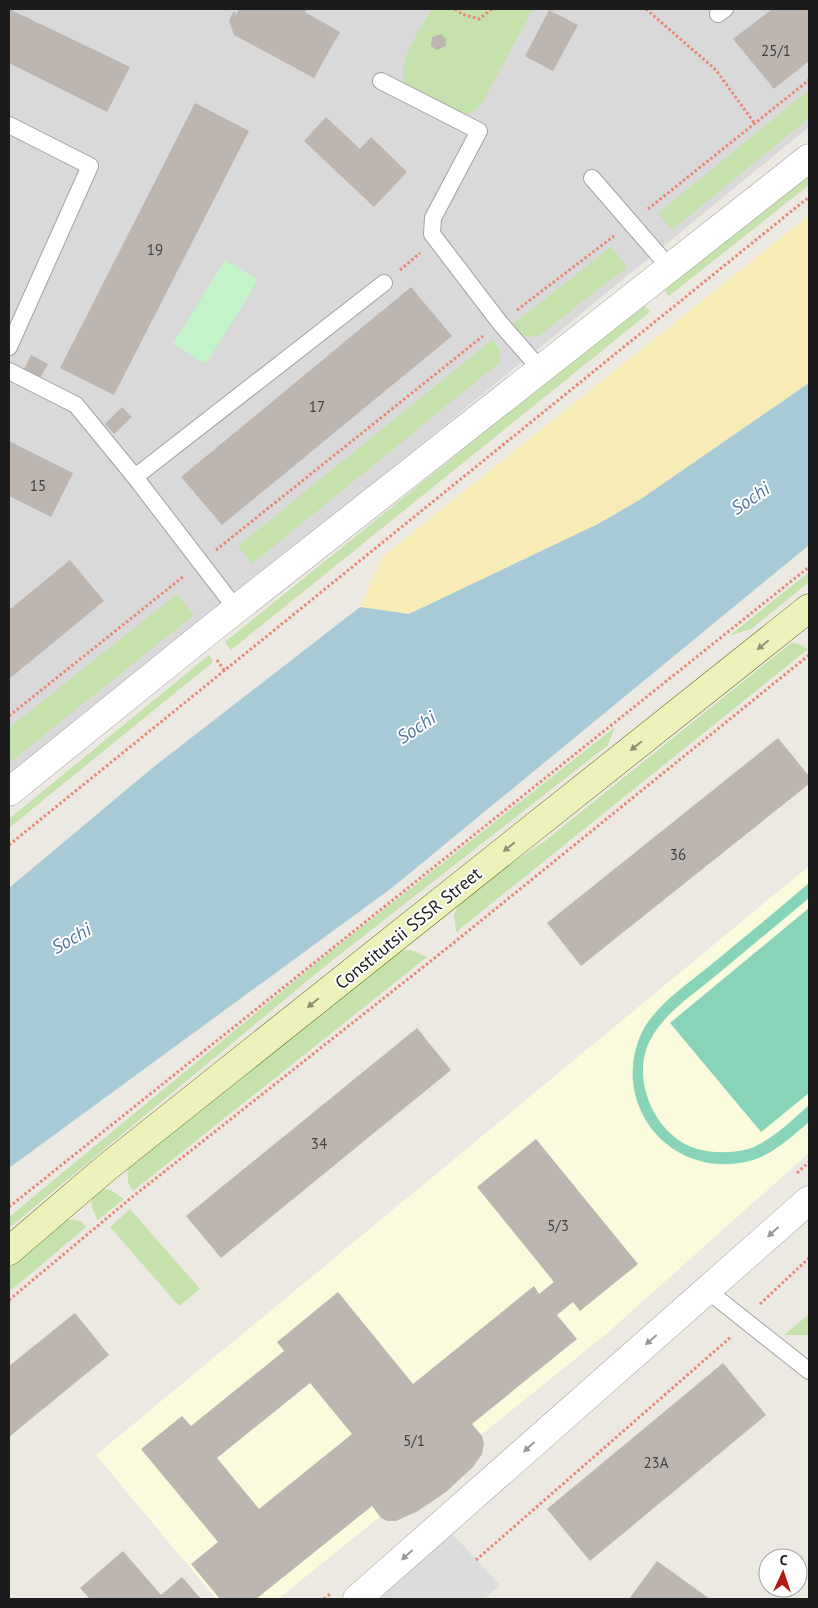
<svg xmlns="http://www.w3.org/2000/svg" width="818" height="1608" viewBox="0 0 818 1608" font-family="'PT Sans',sans-serif">
<style>
.residential{fill:#dad9d9}
.education{fill:#fafbdd}
.grass{fill:#c5e2ad}
.sand{fill:#f7ecb6}
.park{fill:#c3f3c8}
.pitch{fill:#88d4b9}
.parking{fill:#dcdcdc}
.water{fill:#a7cad6}
.building{fill:#bcb5b0;fill-rule:evenodd}
.lines{fill:none;stroke-linecap:round;stroke-linejoin:round}
.service-casing{stroke:#a0a0a0;stroke-width:18}
.minor-casing{stroke:#a0a0a0;stroke-width:29}
.tertiary-casing{stroke:#a0a0a0;stroke-width:29}
.secondary-casing{stroke:#5a6610;stroke-width:29}
.path{stroke:#ea8575;stroke-width:3;stroke-dasharray:2.5 2.5;stroke-linecap:butt}
.service{stroke:#fff;stroke-width:16}
.minor{stroke:#fff;stroke-width:28}
.tertiary{stroke:#fff;stroke-width:28}
.secondary{stroke:#edf2bb;stroke-width:28}
.oneway{fill:#8f9273}
.oneway2{fill:#999}
.labels{text-anchor:middle;dominant-baseline:central;stroke-width:4;stroke-linejoin:round;paint-order:stroke}
.number-label{font-size:15px;fill:#444241}
.street-label{font-size:18px;fill:#1c1c1c;stroke:#fff}
.water-label{font-size:19px;font-style:italic;fill:#5377a1;stroke:#fff}
</style>
<rect width="100%" height="100%" fill="#ece9e3"/>
<polygon class="residential" points="9,9 809,9 809,127 9,782"/>
<polygon class="education" points="809,866 809,1153 606,1334 278,1599 216,1599 96,1455"/>
<g class="grass">
<path d="M432,9H533L480,107L466,115L406,85C393,65 422,27 432,9Z"/>
<polygon points="809,90 809,118 672,230 658,213"/>
<polygon points="809,169 809,185 669,296 662,287"/>
<path d="M611,247L627,267L540,335C526,340 521,335 513,324Z"/>
<polygon points="643,304 650,312 231,650 225,642"/>
<polygon points="493,339 500,351 499,363 252,564 238,546"/>
<polygon points="809,572 809,582 751,629 729,636"/>
<polygon points="177,594 194,615 9,763 9,728"/>
<polygon points="791,643 799,644 808,649 456,932 454,915 459,903 501,870 545,841"/>
<polygon points="209,655 213,662 9,828 9,819"/>
<polygon points="615,727 608,745 324,967 9,1228 9,1217 320,960"/>
<polygon points="411,950 427,957 133,1191 128,1182 127,1165 388,958 401,951"/>
<path d="M99,1188L111,1190L124,1199L98,1220C91,1208 88,1197 99,1188Z"/>
<polygon points="130,1209 200,1289 179,1306 110,1227"/>
<polygon points="64,1219 81,1221 86,1227 9,1292 9,1261"/>
<polygon points="809,1314 809,1335 784,1335"/>
</g>
<polygon class="sand" points="809,215 809,383 641,499 598,524 409,614 360,607 382,557"/>
<polygon class="park" points="225,260 258,280 206,364 173,344"/>
<g class="pitch">
<path d="M809,883V898C777,925 745,951 713,978C692,995 667,1012 653,1035C630,1071 649,1124 685,1144C702,1153 725,1154 744,1150C766,1146 792,1120 809,1105V1122C792,1136 772,1156 749,1161C672,1181 608,1105 642,1032C654,1007 686,985 707,968C741,940 775,912 809,883Z"/>
<polygon points="809,908 809,1093 761,1132 670,1023"/>
</g>
<polygon class="parking" points="445,1526 500,1585 484,1599 366,1599"/>
<polygon class="water" points="809,383 809,545 393,887 9,1168 9,888 151,769 360,607 409,614 598,524 641,499"/>
<g class="building">
<polygon points="9,9 130,67 107,112 9,63"/>
<polygon points="239,9 307,9 305,12 340,32 314,78 234,35 229,21 232,14 235,11 235,16"/>
<polygon points="772,9 809,9 809,61 774,89 733,39"/>
<polygon points="549,10 578,25 553,71 525,56"/>
<polygon points="441,34 446,39 446,46 437,50 431,46 432,37"/>
<polygon points="195,103 249,131 114,395 60,368"/>
<polygon points="326,117 360,149 371,137 407,172 374,207 304,141"/>
<polygon points="411,287 452,336 222,525 181,477"/>
<polygon points="31,355 48,364 40,378 24,369"/>
<polygon points="122,407 132,417 114,434 105,424"/>
<polygon points="9,441 73,473 51,517 9,496"/>
<polygon points="70,560 104,601 9,679 9,610"/>
<polygon points="778,738 809,776 809,784 581,966 547,923"/>
<polygon points="417,1028 451,1070 221,1258 186,1216"/>
<path d="M536,1139L638,1264L580,1311L573,1302L557,1315L577,1339L472,1424L482,1436L484,1444L482,1454L473,1467L446,1492L418,1511L396,1521H387L381,1518L372,1506L256,1599H220L191,1564L218,1542L141,1449L182,1416L191,1426L284,1351L277,1342L338,1292L413,1384L534,1286L539,1294L554,1282L477,1187ZM310,1383L352,1434L259,1509L217,1458Z"/>
<polygon points="75,1313 109,1355 9,1437 9,1366"/>
<polygon points="723,1363 766,1415 590,1561 547,1509"/>
<polygon points="123,1551 161,1595 182,1577 201,1599 90,1599 80,1588"/>
<polygon points="657,1561 710,1599 629,1599"/>
</g>
<g class="lines">
<g class="service-casing">
<g id="service">
<polyline points="718,14 725,9"/>
<polyline points="381,81 479,131 433,218 432,234 500,323 541,370"/>
<polyline points="9,125 90,166 9,347"/>
<polyline points="592,178 670,268"/>
<polyline points="9,371 76,405 135,477 237,610"/>
<polyline points="135,477 384,283"/>
<polyline points="708,1291 809,1371"/>
</g>
</g>
<g class="minor-casing">
<polyline id="minor" points="357,1599 809,1200"/>
</g>
<g class="tertiary-casing">
<polyline id="tertiary" points="9,792 206,633 809,158"/>
</g>
<g class="secondary-casing">
<polyline id="secondary" points="9,1251 106,1168 809,608"/>
</g>
<g class="path">
<polyline points="455,9 462,14 479,19 492,9"/>
<polyline points="646,9 716,70 755,124"/>
<polyline points="648,209 809,80"/>
<polyline points="400,270 420,253"/>
<polyline points="517,310 614,236"/>
<polyline points="216,550 483,336"/>
<polyline points="217,660 225,671"/>
<polyline points="9,716 184,576"/>
<polyline points="9,845 809,197"/>
<polyline points="797,1173 809,1162"/>
<polyline points="9,1207 809,567"/>
<polyline points="9,1300 131,1198 451,945 809,655"/>
<polyline points="760,1304 809,1258"/>
<polyline points="476,1560 732,1336"/>
<polyline points="324,1599 330,1594"/>
</g>
<use href="#service" class="service"/>
<use href="#minor" class="minor"/>
<use href="#tertiary" class="tertiary"/>
<use href="#secondary" class="secondary"/>
</g>
<defs><path id="oneway-solid" d="M-6-.8H1V-3.2L6.5 0L1 3.2V.8H-6Z" transform="scale(1.25)"/></defs>
<g class="oneway">
<use href="#oneway-solid" transform="translate(763 645) rotate(141)"/>
<use href="#oneway-solid" transform="translate(636 746) rotate(141)"/>
<use href="#oneway-solid" transform="translate(509 847) rotate(141)"/>
<use href="#oneway-solid" transform="translate(313 1003) rotate(141)"/>
</g>
<g class="oneway2">
<use href="#oneway-solid" transform="translate(773 1232) rotate(138)"/>
<use href="#oneway-solid" transform="translate(651 1340) rotate(139)"/>
<use href="#oneway-solid" transform="translate(529 1447) rotate(138)"/>
<use href="#oneway-solid" transform="translate(407 1555) rotate(138)"/>
</g>
<g class="labels">
<g class="number-label">
<text x="776" y="50">25/1</text>
<text x="155" y="249">19</text>
<text x="317" y="406">17</text>
<text x="38" y="485">15</text>
<text x="678" y="854">36</text>
<text x="319" y="1143">34</text>
<text x="558" y="1225">5/3</text>
<text x="414" y="1440">5/1</text>
<text x="656" y="1462">23А</text>
</g>
<g class="street-label">
<text transform="translate(408 928) rotate(-39)">Constitutsii SSSR Street</text>
</g>
<g class="water-label">
<text transform="translate(750 498) rotate(-34)">Sochi</text>
<text transform="translate(416 727) rotate(-34)">Sochi</text>
<text transform="translate(71 938) rotate(-30)">Sochi</text>
</g>
</g>
<rect width="818" height="1608" fill="none" stroke="#1c1c1c" stroke-width="20"/>
<g transform="translate(783 1573) rotate(3)"><circle r="24" fill="#ffffff" stroke="#a4a4a4"/>
<path d="M0-4L9 19L0 12L-9 19Z" fill="#b31a14"/>
<text y="-8" font-size="14" font-weight="bold" text-anchor="middle" fill="#1c1c1c">С</text>
</g>
</svg>
